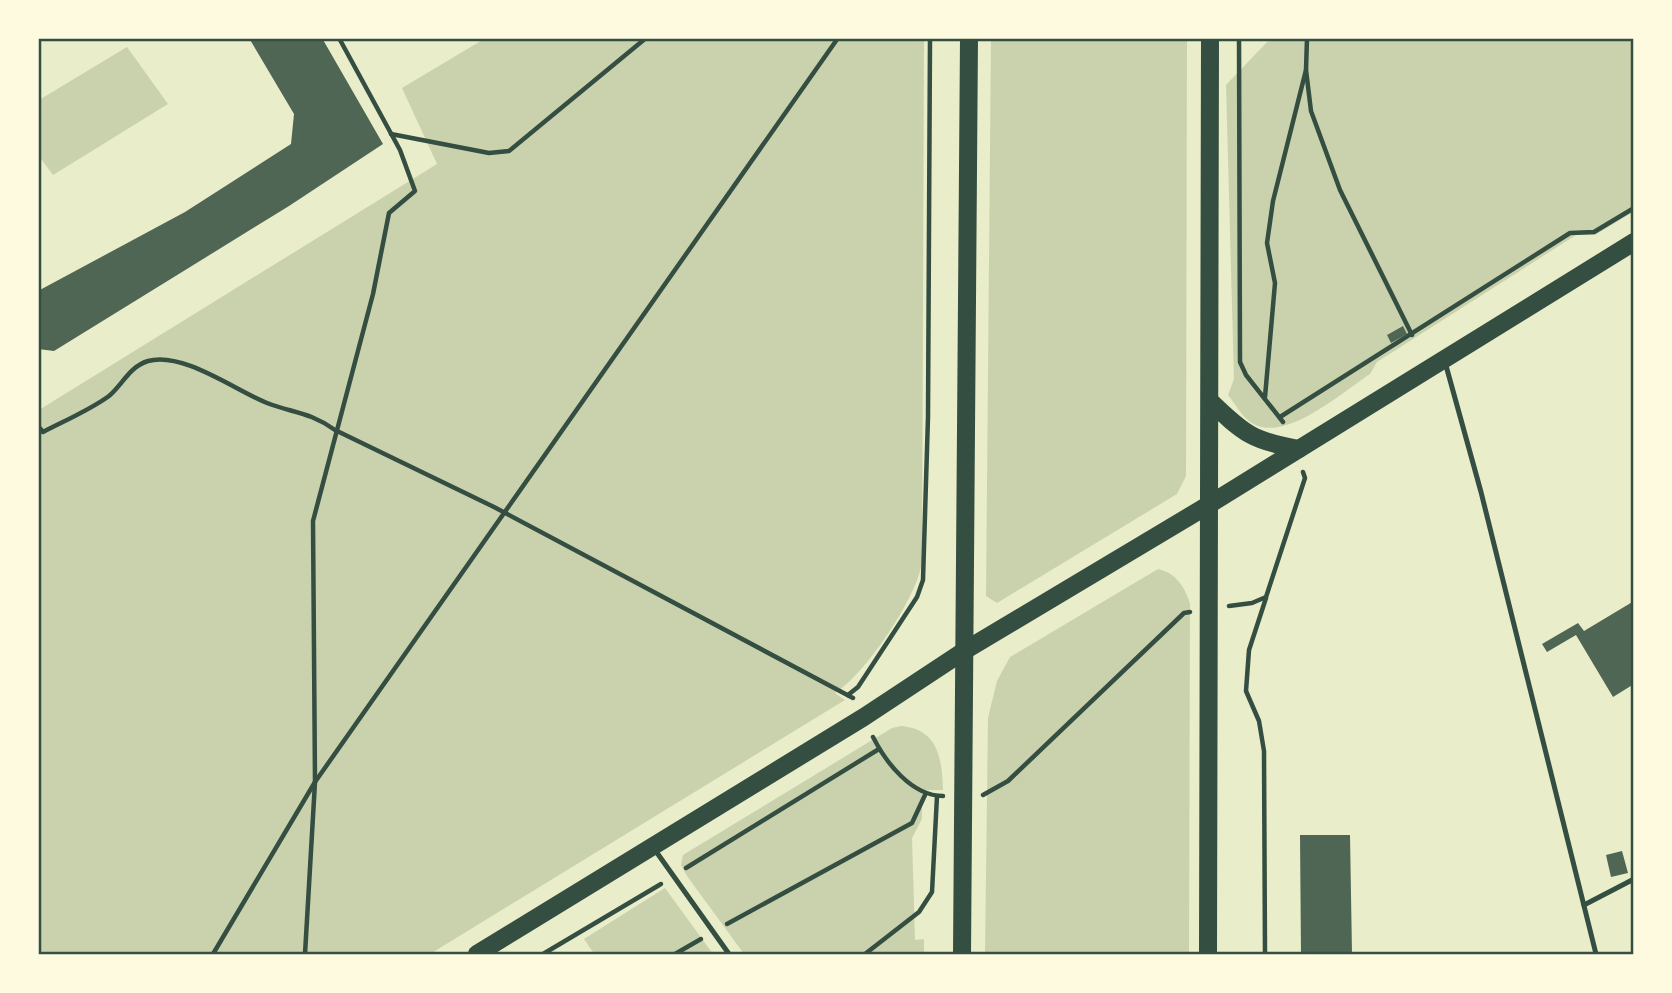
<svg xmlns="http://www.w3.org/2000/svg" width="1672" height="993" viewBox="0 0 1672 993" font-family="'Source Serif 4',serif">
<style>
.green{fill:#cad2ad}
.building{fill:#4f6655}
.lines{fill:none;stroke-linecap:round;stroke-linejoin:round}
.path{stroke:#344e41;stroke-width:4.5}
.service{stroke:#344e41;stroke-width:5}
.primary{stroke:#344e41;stroke-width:18}
.neatline{fill:none;stroke:#344e41;stroke-width:2.5}
</style>
<rect width="100%" height="100%" fill="#e9edc9"/>
<g class="green">
<path d="M484,39H924L922,561C919,595 864,676 835,693L845,700L430,954H39V410L437,164L402,88Z"/>
<polygon points="991,39 1187,39 1186,476 1177,494 997,603 986,596"/>
<path d="M1270,39H1633V212L1595,235H1576L1377,362L1370,374C1342,392 1282,447 1249,421C1241,415 1234,402 1228,395L1234,379L1226,85Z"/>
<polygon points="127,47 168,104 53,175 39,156 39,100"/>
<path d="M1158,569C1176,573 1185,587 1190,604L1189,954H985L988,718L997,681L1010,657Z"/>
<path d="M901,726C939,729 942,760 943,790H922V819L912,838L915,940L924,939V954H744L687,876L681,865L683,855L892,728Z"/>
<polygon points="665,888 713,954 590,954 593,952 584,939"/>
</g>
<g class="building">
<polygon points="249,38 322,38 383,144 289,206 54,351 38,349 38,291 185,212 291,144 294,114"/>
<polygon points="1403,326 1407,334 1391,343 1387,335"/>
<polygon points="1634,601 1634,684 1613,697 1576,635 1547,652 1542,644 1578,623 1584,631"/>
<polygon points="1300,835 1350,835 1352,954 1301,954"/>
<polygon points="1622,851 1628,873 1611,877 1606,855"/>
</g>
<g class="lines">
<g class="path">
<polyline points="1239,38 1240,362 1246,375 1283,422"/>
<polyline points="1307,38 1306,70 1311,111 1340,190 1412,335"/>
<polyline points="391,134 489,153 509,151 646,38"/>
<polyline points="1265,397 1275,283 1267,243 1273,201 1306,70"/>
<polyline points="1280,417 1570,233 1594,232 1634,208"/>
<path d="M38,426L43,432C64,421 90,410 109,396C123,384 129,367 148,361C182,351 235,390 267,403C293,413 310,412 335,430L494,507L853,698"/>
<polyline points="1229,606 1252,603 1266,597 1305,478 1303,472"/>
<polyline points="848,695 858,687 917,597 923,580 928,417 930,38"/>
<path d="M873,737C886,763 912,796 943,796"/>
<polyline points="983,795 1008,781 1184,613 1190,612"/>
<polyline points="686,868 879,749"/>
<polyline points="727,924 912,823 925,795"/>
<polyline points="213,954 315,782 838,38"/>
<polyline points="305,954 315,782 313,521 373,294 389,213 415,191 400,150 339,38"/>
<polyline points="543,954 661,884"/>
<polyline points="675,954 701,939"/>
<polyline points="865,954 919,912 932,892 937,796"/>
<polyline points="1265,954 1264,751 1259,721 1246,691 1249,650 1266,598"/>
</g>
<g class="service">
<polyline points="1445,362 1481,492 1596,954"/>
<polyline points="655,850 729,954"/>
<polyline points="1584,905 1634,879"/>
</g>
<g class="primary">
<path d="M1210,401C1244,434 1253,441 1299,449"/>
<polyline points="477,954 864,717 964,651 1210,504 1634,242"/>
<polyline points="962,954 969,38"/>
<polyline points="1208,954 1210,38"/>
</g>
</g>
<rect width="1672" height="993" fill="none" stroke="#fefae0" stroke-width="80"/>
<rect x="40" y="40" width="1592" height="913" class="neatline"/>
</svg>
